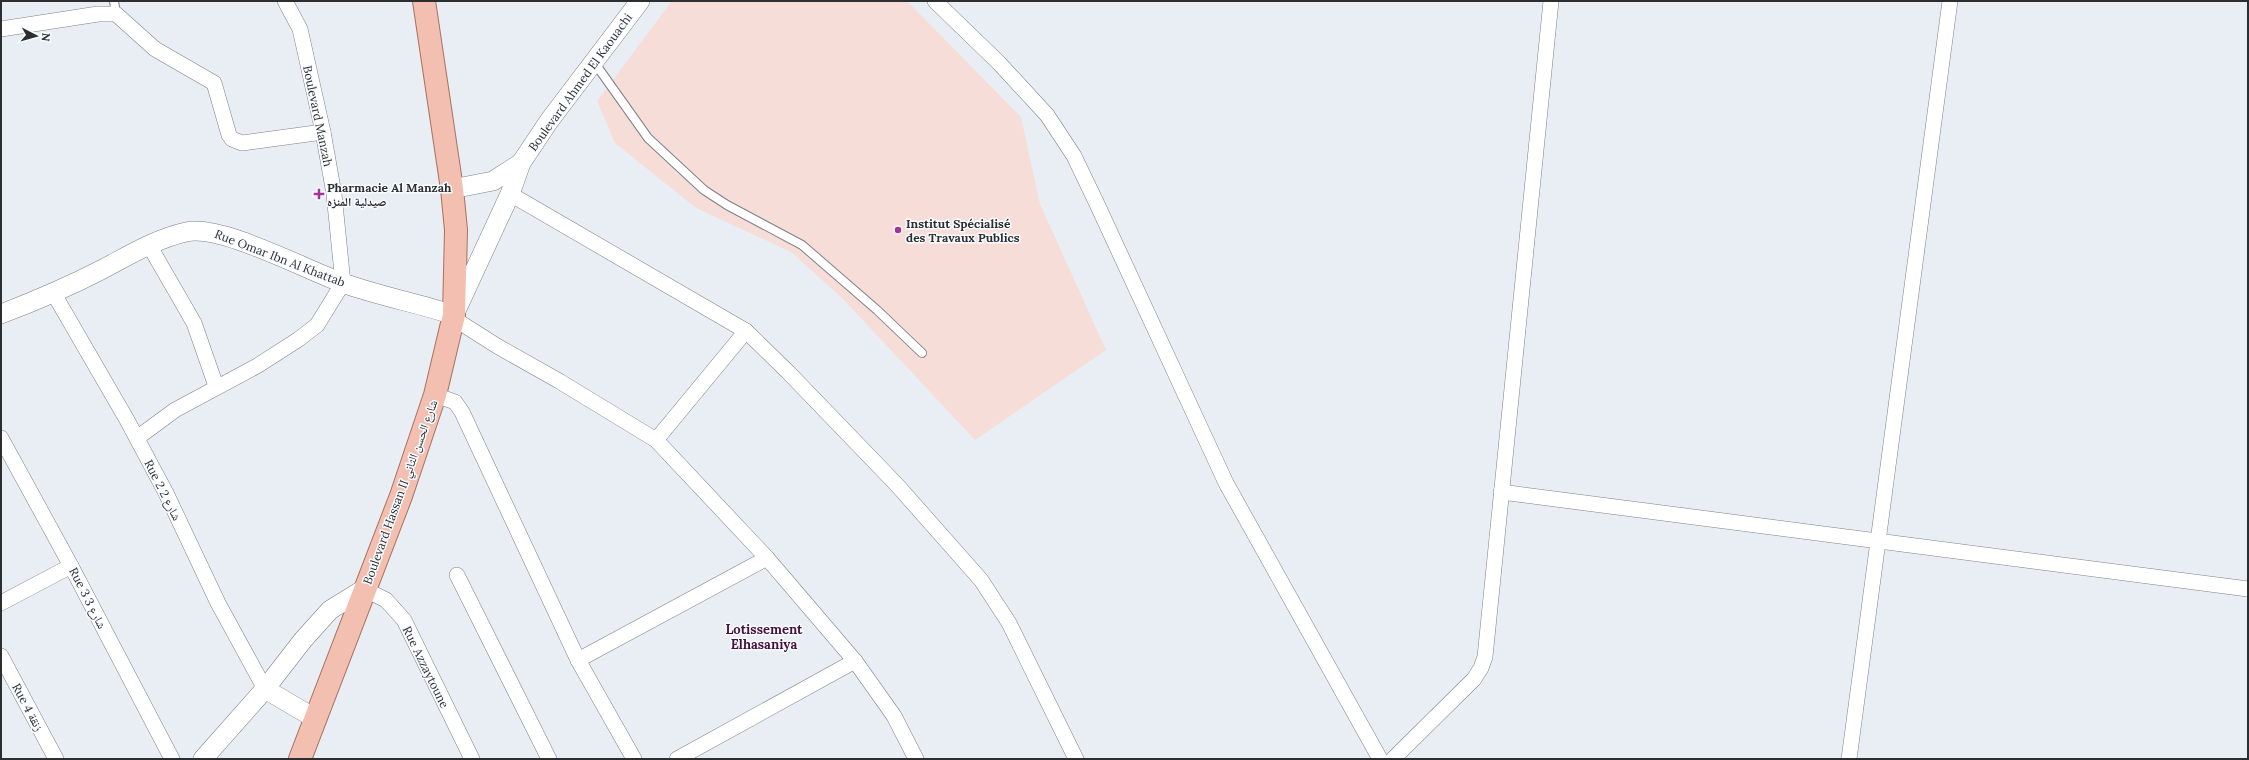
<svg xmlns="http://www.w3.org/2000/svg" width="2249" height="760" viewBox="0 0 2249 760" font-family="Lora,'Noto Naskh Arabic',serif">
<style>
.commercial{fill:#f7ddd7}
.lines{fill:none;stroke-linecap:round;stroke-linejoin:round}
.service-casing{stroke:#7d8288;stroke-width:10}
.minor-casing{stroke:#7d8288;stroke-width:16}
.tertiary-casing{stroke:#7d8288;stroke-width:20}
.primary-casing{stroke:#a87161;stroke-width:24}
.service{stroke:#fff;stroke-width:8}
.minor{stroke:#fff;stroke-width:15}
.tertiary{stroke:#fff;stroke-width:19}
.primary{stroke:#f2bfb0;stroke-width:22}
.poi-dot{fill:#a23594;stroke:#f8fbff;stroke-width:1.5}
.labels{text-anchor:middle;dominant-baseline:central;stroke-width:3;stroke-linejoin:round;paint-order:stroke}
.street-label{font-size:12px;fill:#2c2e30;stroke:#f8fbff}
.poi-label{font-size:12px;font-weight:bold;fill:#2c2e30;stroke:#f8fbff;text-anchor:start}
.neighbourhood-label{font-size:13px;font-weight:bold;fill:#44103d;stroke:#f8fbff}
</style>
<rect width="100%" height="100%" fill="#e8eef4"/>
<polygon class="commercial" points="672,1 907,1 1021,117 1040,204 1106,350 975,440 842,298 791,252 696,208 615,143 597,101"/>
<g class="lines">
<g class="service-casing">
<g id="service">
<polyline points="114,1 116,14"/>
<polyline points="594,62 648,138 704,190 727,205 802,245 877,310 922,353"/>
</g>
</g>
<g class="minor-casing">
<g id="minor">
<polyline points="935,1 999,63 1047,115 1074,156 1097,204 1226,483 1380,759"/>
<polyline points="1,29 98,14 116,14 155,49 214,83 229,135 232,139 242,143 323,132"/>
<polyline points="510,194 746,331 788,372 897,485 981,580 1009,623 1076,759"/>
<polyline points="149,245 194,323 216,386"/>
<polyline points="54,294 127,420 166,493 218,603 265,689"/>
<polyline points="453,318 497,346 559,381 656,440 767,558 855,661 894,716 916,759"/>
<polyline points="435,395 455,402 462,412 578,660 634,759"/>
<polyline points="1,438 71,566 172,759"/>
<polyline points="137,438 175,410 257,366 299,339 317,325 343,283 334,194 323,132 300,29 285,1"/>
<polyline points="656,440 746,331"/>
<polyline points="1501,492 2248,589"/>
<polyline points="457,575 549,759"/>
<polyline points="364,589 386,600 404,620 472,759"/>
<polyline points="1,603 71,566"/>
<polyline points="1,656 56,759"/>
<polyline points="578,660 767,558"/>
<polyline points="677,759 855,661"/>
<polyline points="1393,759 1474,679 1481,668 1485,657 1551,1"/>
<polyline points="1849,759 1950,1"/>
</g>
</g>
<g class="tertiary-casing">
<g id="tertiary">
<polyline points="452,189 493,181 521,163"/>
<path d="M1,314C35,301 68,287 101,270C128,256 155,239 186,232C221,224 306,270 343,283C379,296 417,303 454,315L510,194L521,163L549,121L640,1"/>
<polyline points="265,689 316,719"/>
<polyline points="203,759 265,689 303,640 330,610 364,589"/>
</g>
</g>
<g class="primary-casing">
<polyline id="primary" points="300,759 401,496 435,395 454,315 456,230 452,189 424,1"/>
</g>
<use href="#service" class="service"/>
<use href="#minor" class="minor"/>
<use href="#tertiary" class="tertiary"/>
<use href="#primary" class="primary"/>
</g>
<g class="poi-dot">
<path d="M317 188h4v4h4v4h-4v4h-4v-4h-4v-4h4z"/>
<circle cx="898" cy="230" r="4"/>
</g>
<g class="labels">
<g class="street-label">
<text transform="translate(580 82) rotate(-54)">Boulevard Ahmed El Kaouachi</text>
<text transform="translate(318 116) rotate(78)">Boulevard Manzah</text>
<text transform="translate(280 258) rotate(21)">Rue Omar Ibn Al Khattab</text>
<text transform="translate(163 490) rotate(63)">Rue 2 شارع 2</text>
<text transform="translate(400 492) rotate(-70)">Boulevard Hassan II شارع الحسن الثاني</text>
<text transform="translate(88 598) rotate(63)">Rue 3 شارع 3</text>
<text transform="translate(426 667) rotate(64)">Rue Azzaytoune</text>
<text transform="translate(28 707) rotate(62)">Rue 4 زنقة</text>
</g>
<g class="poi-label">
<text x="327" y="187">Pharmacie Al Manzah<tspan x="327" dy="14">صيدلية المنزه</tspan></text>
<text x="906" y="223">Institut Spécialisé<tspan x="906" dy="14">des Travaux Publics</tspan></text>
</g>
<g class="neighbourhood-label">
<text x="764" y="629">Lotissement<tspan x="764" dy="15">Elhasaniya</tspan></text>
</g>
</g>
<rect width="2249" height="760" fill="none" stroke="#2c2e30" stroke-width="4"/>
<g transform="translate(36 36) rotate(96)" stroke="#f8fbff" stroke-width="3" paint-order="stroke">
<path d="M0-3L7 15L0 10L-7 15Z" fill="#2c2e30"/>
<text y="-6" font-size="11" font-weight="bold" text-anchor="middle" fill="#2c2e30">N</text>
</g>
</svg>
